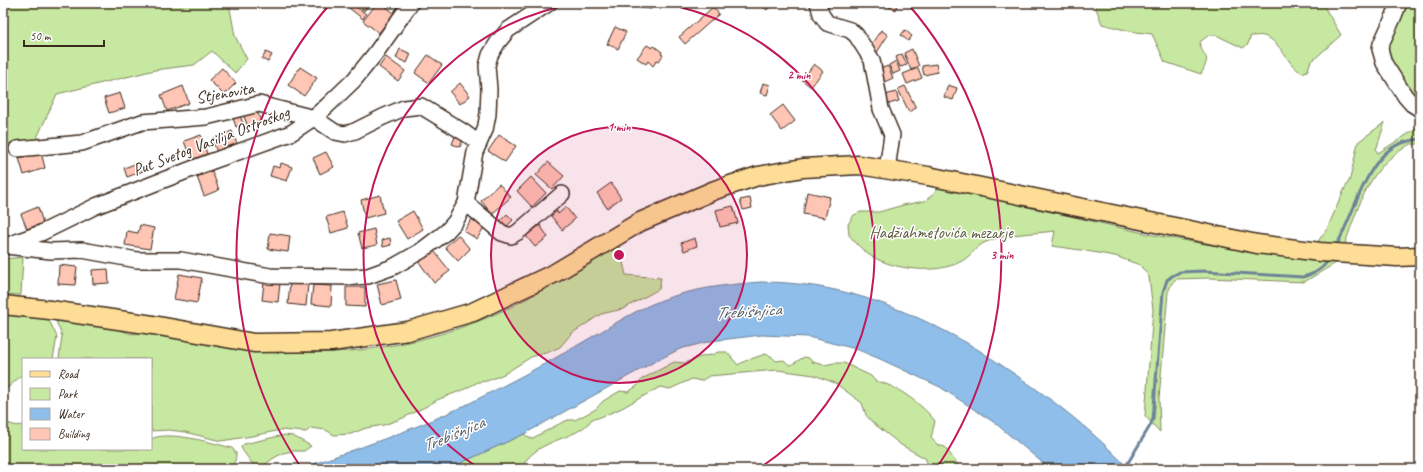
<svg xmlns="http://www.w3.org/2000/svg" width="1423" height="472" viewBox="0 0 1423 472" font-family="Caveat,sans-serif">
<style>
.green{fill:#c7e8a0;stroke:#81895f}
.water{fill:#8ebee9;stroke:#6d8398}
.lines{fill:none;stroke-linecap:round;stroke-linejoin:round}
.stream{stroke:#6d8398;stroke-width:3}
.building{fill:#ffc5b5;stroke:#3b2a1e}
.minor-casing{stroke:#3b2a1e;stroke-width:18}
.major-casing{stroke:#3b2a1e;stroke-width:21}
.minor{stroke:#fff;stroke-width:15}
.major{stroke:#fedd96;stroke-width:18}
.ring{fill:none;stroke:#c2185b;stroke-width:2}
.labels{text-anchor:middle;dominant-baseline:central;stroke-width:3;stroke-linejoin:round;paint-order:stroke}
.street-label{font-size:17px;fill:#3b2a1e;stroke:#fff}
.park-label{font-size:17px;fill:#5e5a3e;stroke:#fff}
.water-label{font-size:18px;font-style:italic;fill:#585e65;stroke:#fff}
.centre{fill:#c2185b;stroke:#fff;stroke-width:2}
.ring-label{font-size:12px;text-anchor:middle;font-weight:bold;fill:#c2185b;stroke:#fff;stroke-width:3;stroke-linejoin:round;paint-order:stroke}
</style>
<rect width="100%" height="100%" fill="#fff"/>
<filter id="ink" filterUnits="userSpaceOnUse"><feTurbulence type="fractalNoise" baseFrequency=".025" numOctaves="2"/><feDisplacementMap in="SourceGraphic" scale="8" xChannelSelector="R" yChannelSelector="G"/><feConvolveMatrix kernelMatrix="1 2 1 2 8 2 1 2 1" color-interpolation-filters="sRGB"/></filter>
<g filter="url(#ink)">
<g class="green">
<polygon points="3,3 229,3 235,36 247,59 235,73 212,51 194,65 155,70 57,94 36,140 3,144"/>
<path d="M1094,3H1322L1341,35L1310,63L1308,70L1303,73C1287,67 1282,41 1264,36C1260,35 1255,36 1251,36L1248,44L1243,48L1216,35H1209L1200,42C1202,60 1213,52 1201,74L1165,62L1152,34L1129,31L1102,24Z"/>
<polygon points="1404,3 1420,3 1420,103 1393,70 1384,46"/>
<path d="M1385,122L1376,150L1378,153L1419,127L1420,144C1417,144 1413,144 1411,144C1407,145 1403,149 1400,151C1367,171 1357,212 1344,246L1316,244L1327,229L1344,190L1350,179L1358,142Z"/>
<polygon points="3,151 7,174 3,190"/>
<path d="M939,186L1148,234L1205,244L1336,263L1304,282L1209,278L1176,279L1172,283L1168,292L1159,399L1160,432L1145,416L1153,310L1149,277L1140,265L1115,256L1081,250L1052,246L1055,231C1032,234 1007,233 986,242C976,246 971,256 962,261C937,275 895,270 871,256C863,251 855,242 849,235L848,224L854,215L861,212H879L903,205L925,201L933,194Z"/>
<path d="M619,245L626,275L661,278L659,289L623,309L601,314L571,334L560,347L549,352L531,357L504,374L487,381L478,382L465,389L437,400L427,406L403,418L384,425L366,428L351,434L334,435L326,430L311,428L306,432L281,430L252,436L221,441L185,432L169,430L151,431V359H59L62,336L56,321L60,318L119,327C127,335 133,335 143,332C172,336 201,340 230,345C245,347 260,350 275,351C355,358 438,342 511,307C548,288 583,266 619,245Z"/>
<polygon points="23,257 21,295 3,294 3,259"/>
<polygon points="3,309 42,314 49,320 57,337 53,359 23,359 23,374 3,392"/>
<path d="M718,352H727L738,365C747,359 755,358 765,354L771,356L776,361L784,360L788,364L791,365L804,357L809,358L812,362L824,365L834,363H844L871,376L875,381C895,384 923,405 935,421L931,438L938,445L945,447L961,469H930L925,458L901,445L872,422L866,415L862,403L835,383L814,375L777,370L709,376L701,381L692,379L670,389L660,387L620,409L598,418L592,419C582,434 561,437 546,445C539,448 533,453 528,458C525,462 523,464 523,469H448L524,434L531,439L559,424L568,420H575L596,409L603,401L620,391L628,392L637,386L642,379L674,362L684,363L703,356L712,355Z"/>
<path d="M3,420C9,424 16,427 23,425V449H151V439C168,430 213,443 232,448L236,453C236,467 230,468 217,469H3Z"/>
<polygon points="284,435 293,436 311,446 304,451 293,451 283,453 274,458 264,465 254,466 243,451 241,447 244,444"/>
</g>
<path class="water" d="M761,282C836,282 902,306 967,343C983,352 998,363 1013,373C1056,402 1093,431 1129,469H1050L995,423L940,387L880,359L856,349L808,337L762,335L711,341L680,349L654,362L524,434L448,469H299C356,449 414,430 468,404C505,385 542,366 578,345C610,327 641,305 677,295C705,287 733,284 761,282Z"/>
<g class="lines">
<g class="stream">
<path d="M1336,246C1354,216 1366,155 1402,143C1408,141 1414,140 1420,139"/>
<path d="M1121,469L1126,466L1150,426L1153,419L1163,292L1167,280L1172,276L1180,272L1204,271L1303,277C1315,274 1323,269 1330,258"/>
</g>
</g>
<g class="building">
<polygon points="361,3 365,3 368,6 364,11 359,6"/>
<polygon points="377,3 381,3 394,13 379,33 363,21"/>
<polygon points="633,3 652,3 651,9 633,7"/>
<polygon points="759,3 773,3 767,10"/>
<polygon points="881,3 898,3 895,10"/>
<polygon points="352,4 366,14 363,19 349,8"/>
<polygon points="713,7 719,14 685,44 679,37"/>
<polygon points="615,27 626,32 618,49 607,44"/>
<polygon points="881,30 888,35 876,54 868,49"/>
<polygon points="905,30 912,36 908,41 901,35"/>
<polygon points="647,45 652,48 654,46 662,52 661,54 663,55 659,61 657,60 653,66 648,61 646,64 637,58"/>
<polygon points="400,49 411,54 407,63 396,58"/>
<polygon points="912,49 919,66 911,70 904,53"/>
<polygon points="266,52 272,55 268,62 262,59"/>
<polygon points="902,54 907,65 900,67 896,57"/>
<polygon points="428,55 442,65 429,83 415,73"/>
<polygon points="386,57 405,71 398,81 379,67"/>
<polygon points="896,61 900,71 893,74 889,65"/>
<polygon points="814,64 823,71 811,87 802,80"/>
<polygon points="936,64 938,72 924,75 922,66"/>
<polygon points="888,66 893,78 882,83 877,70"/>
<polygon points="300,67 317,78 304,96 288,85"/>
<polygon points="222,68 236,83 224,95 209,80"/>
<polygon points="918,68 922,78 907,84 903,74"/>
<polygon points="460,83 470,96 460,104 450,92"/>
<polygon points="763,83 770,85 767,95 760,93"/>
<polygon points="948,85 957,88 953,100 944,97"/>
<polygon points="183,86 189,103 167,111 161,95"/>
<polygon points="905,86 916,108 909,112 898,89"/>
<polygon points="896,92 899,101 885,105 882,96"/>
<polygon points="120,93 125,108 109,113 104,98"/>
<polygon points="783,105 795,121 782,131 770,115"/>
<polygon points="256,109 261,121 248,127 243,114"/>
<polygon points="240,115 243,124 236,127 233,118"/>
<polygon points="232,131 237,144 217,152 212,139"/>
<polygon points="456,134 464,137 460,147 452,144"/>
<polygon points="201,135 207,154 191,160 184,141"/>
<polygon points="499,135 516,146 505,162 488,151"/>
<polygon points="41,152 45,168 24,175 19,158"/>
<polygon points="326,152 334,167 320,174 313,158"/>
<polygon points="140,162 143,171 127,177 124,168"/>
<polygon points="548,162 564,176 552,189 536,175"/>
<polygon points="281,163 292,167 287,181 270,176 273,166 280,168"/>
<polygon points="212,171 219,190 204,196 197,177"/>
<polygon points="531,177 546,193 532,207 517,191"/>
<polygon points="611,183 621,198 607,208 597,193"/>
<polygon points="499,184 511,197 492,214 481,201"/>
<polygon points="807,192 830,197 825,218 803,214"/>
<polygon points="380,195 384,213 365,218 361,200"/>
<polygon points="750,198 752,208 743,210 740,200"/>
<polygon points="733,206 738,223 720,227 716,210"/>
<polygon points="38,207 43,223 27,229 21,214"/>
<polygon points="566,207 575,219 562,230 551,216 557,211 558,214"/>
<polygon points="413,211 423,229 407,239 396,221"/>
<polygon points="343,212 348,228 331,233 326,217"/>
<polygon points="507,214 513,220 504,229 498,223"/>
<polygon points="474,216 486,224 477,239 464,231"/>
<polygon points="140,225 154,228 150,249 125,245 127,231 138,233"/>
<polygon points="540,225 548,237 535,247 526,236"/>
<polygon points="374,229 377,245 362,248 358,233"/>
<polygon points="270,233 290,236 288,252 268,249"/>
<polygon points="458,235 470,249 458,261 445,247"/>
<polygon points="390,238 391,245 383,247 382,240"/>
<polygon points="695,238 697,246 684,251 681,243"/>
<polygon points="434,251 450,271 434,283 419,262"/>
<polygon points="59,265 77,267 75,285 58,284"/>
<polygon points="108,269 109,283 93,284 92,270"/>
<polygon points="179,274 202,278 197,303 174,299"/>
<polygon points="396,280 401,300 382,305 377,284"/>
<polygon points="264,282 280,283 278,302 262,300"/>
<polygon points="290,282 308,284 306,306 288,304"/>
<polygon points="313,285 332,286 331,306 311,304"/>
<polygon points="346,287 365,287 365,307 346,306"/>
</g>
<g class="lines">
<g class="minor-casing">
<g id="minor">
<polyline points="818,3 821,14 827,23 850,30 856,35 872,60 881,109 892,135 887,169"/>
<polyline points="1399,3 1393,18 1381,44 1380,49 1384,63 1405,96 1412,104 1420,109"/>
<polyline points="17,149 82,143 142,122 206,117 259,104 314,118 335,132 345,134 355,131 383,117 404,108 421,106 465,133 479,143"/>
<polyline points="466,203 502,233 511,236 518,232 562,194"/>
<polyline points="8,245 41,233 96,206 210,162 291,133 309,121 327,106 354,80 375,54 411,3"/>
<polyline points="6,246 51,251 82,250 137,260 181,260 270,276 353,277 368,276 393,267 421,251 446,232 455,222 466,203 475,152 485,130 488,114 489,89 487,66 490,55 498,42 508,30 549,3"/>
</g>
</g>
<g class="major-casing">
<polyline id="major" points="3,305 50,310 153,325 254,343 331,342 408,331 473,312 555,273 640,222 715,190 758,176 803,168 859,165 928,176 1257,244 1320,252 1397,257 1420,256"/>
</g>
<use href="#minor" class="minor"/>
<use href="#major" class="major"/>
</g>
</g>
<circle cx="619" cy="255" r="128" fill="#c2185b" fill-opacity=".12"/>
<g class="ring">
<circle cx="619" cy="255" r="128"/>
<path d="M480 469A255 255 0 0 1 579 3M659 3A255 255 0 0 1 758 469"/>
<path d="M300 466A383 383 0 0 1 330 4M908 4A383 383 0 0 1 938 466"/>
</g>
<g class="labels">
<g class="street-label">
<text transform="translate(225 93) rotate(-10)">Stjenovita</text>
<text transform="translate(211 141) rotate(-21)">Put Svetog Vasilija Ostroškog</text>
</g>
<g class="park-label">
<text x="941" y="232">Hadžiahmetovića mezarje</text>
</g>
<g class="water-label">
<text transform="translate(748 311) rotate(-4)">Trebišnjica</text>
<text transform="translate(453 434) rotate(-23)">Trebišnjica</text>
</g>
</g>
<circle cx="619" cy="255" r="6" class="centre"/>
<g class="ring-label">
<text x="799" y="79">2 min</text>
<text x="619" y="131">1 min</text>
<text x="1002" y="259">3 min</text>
</g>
<rect width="1423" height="472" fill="none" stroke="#fff" stroke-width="16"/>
<rect x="8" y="8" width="1407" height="456" fill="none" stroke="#3b2a1e" stroke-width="1.5" filter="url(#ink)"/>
<rect x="22" y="358" width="130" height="92" fill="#ffffff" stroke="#b1aaa5"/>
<rect x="30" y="371" width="20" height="6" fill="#fedd96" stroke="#b1aaa5"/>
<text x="58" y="378" font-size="12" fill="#3b2a1e">Road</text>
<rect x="30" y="388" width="20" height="12" fill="#c7e8a0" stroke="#b1aaa5"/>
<text x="58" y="398" font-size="12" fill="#3b2a1e">Park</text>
<rect x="30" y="408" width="20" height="12" fill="#8ebee9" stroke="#b1aaa5"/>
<text x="58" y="418" font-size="12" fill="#3b2a1e">Water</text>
<rect x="30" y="428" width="20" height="12" fill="#ffc5b5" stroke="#b1aaa5"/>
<text x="58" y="438" font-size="12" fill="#3b2a1e">Building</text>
<path d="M24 40v6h80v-6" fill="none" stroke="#3b2a1e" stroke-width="2"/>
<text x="30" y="40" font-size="12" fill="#3b2a1e" stroke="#ffffff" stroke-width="3" paint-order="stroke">50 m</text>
</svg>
